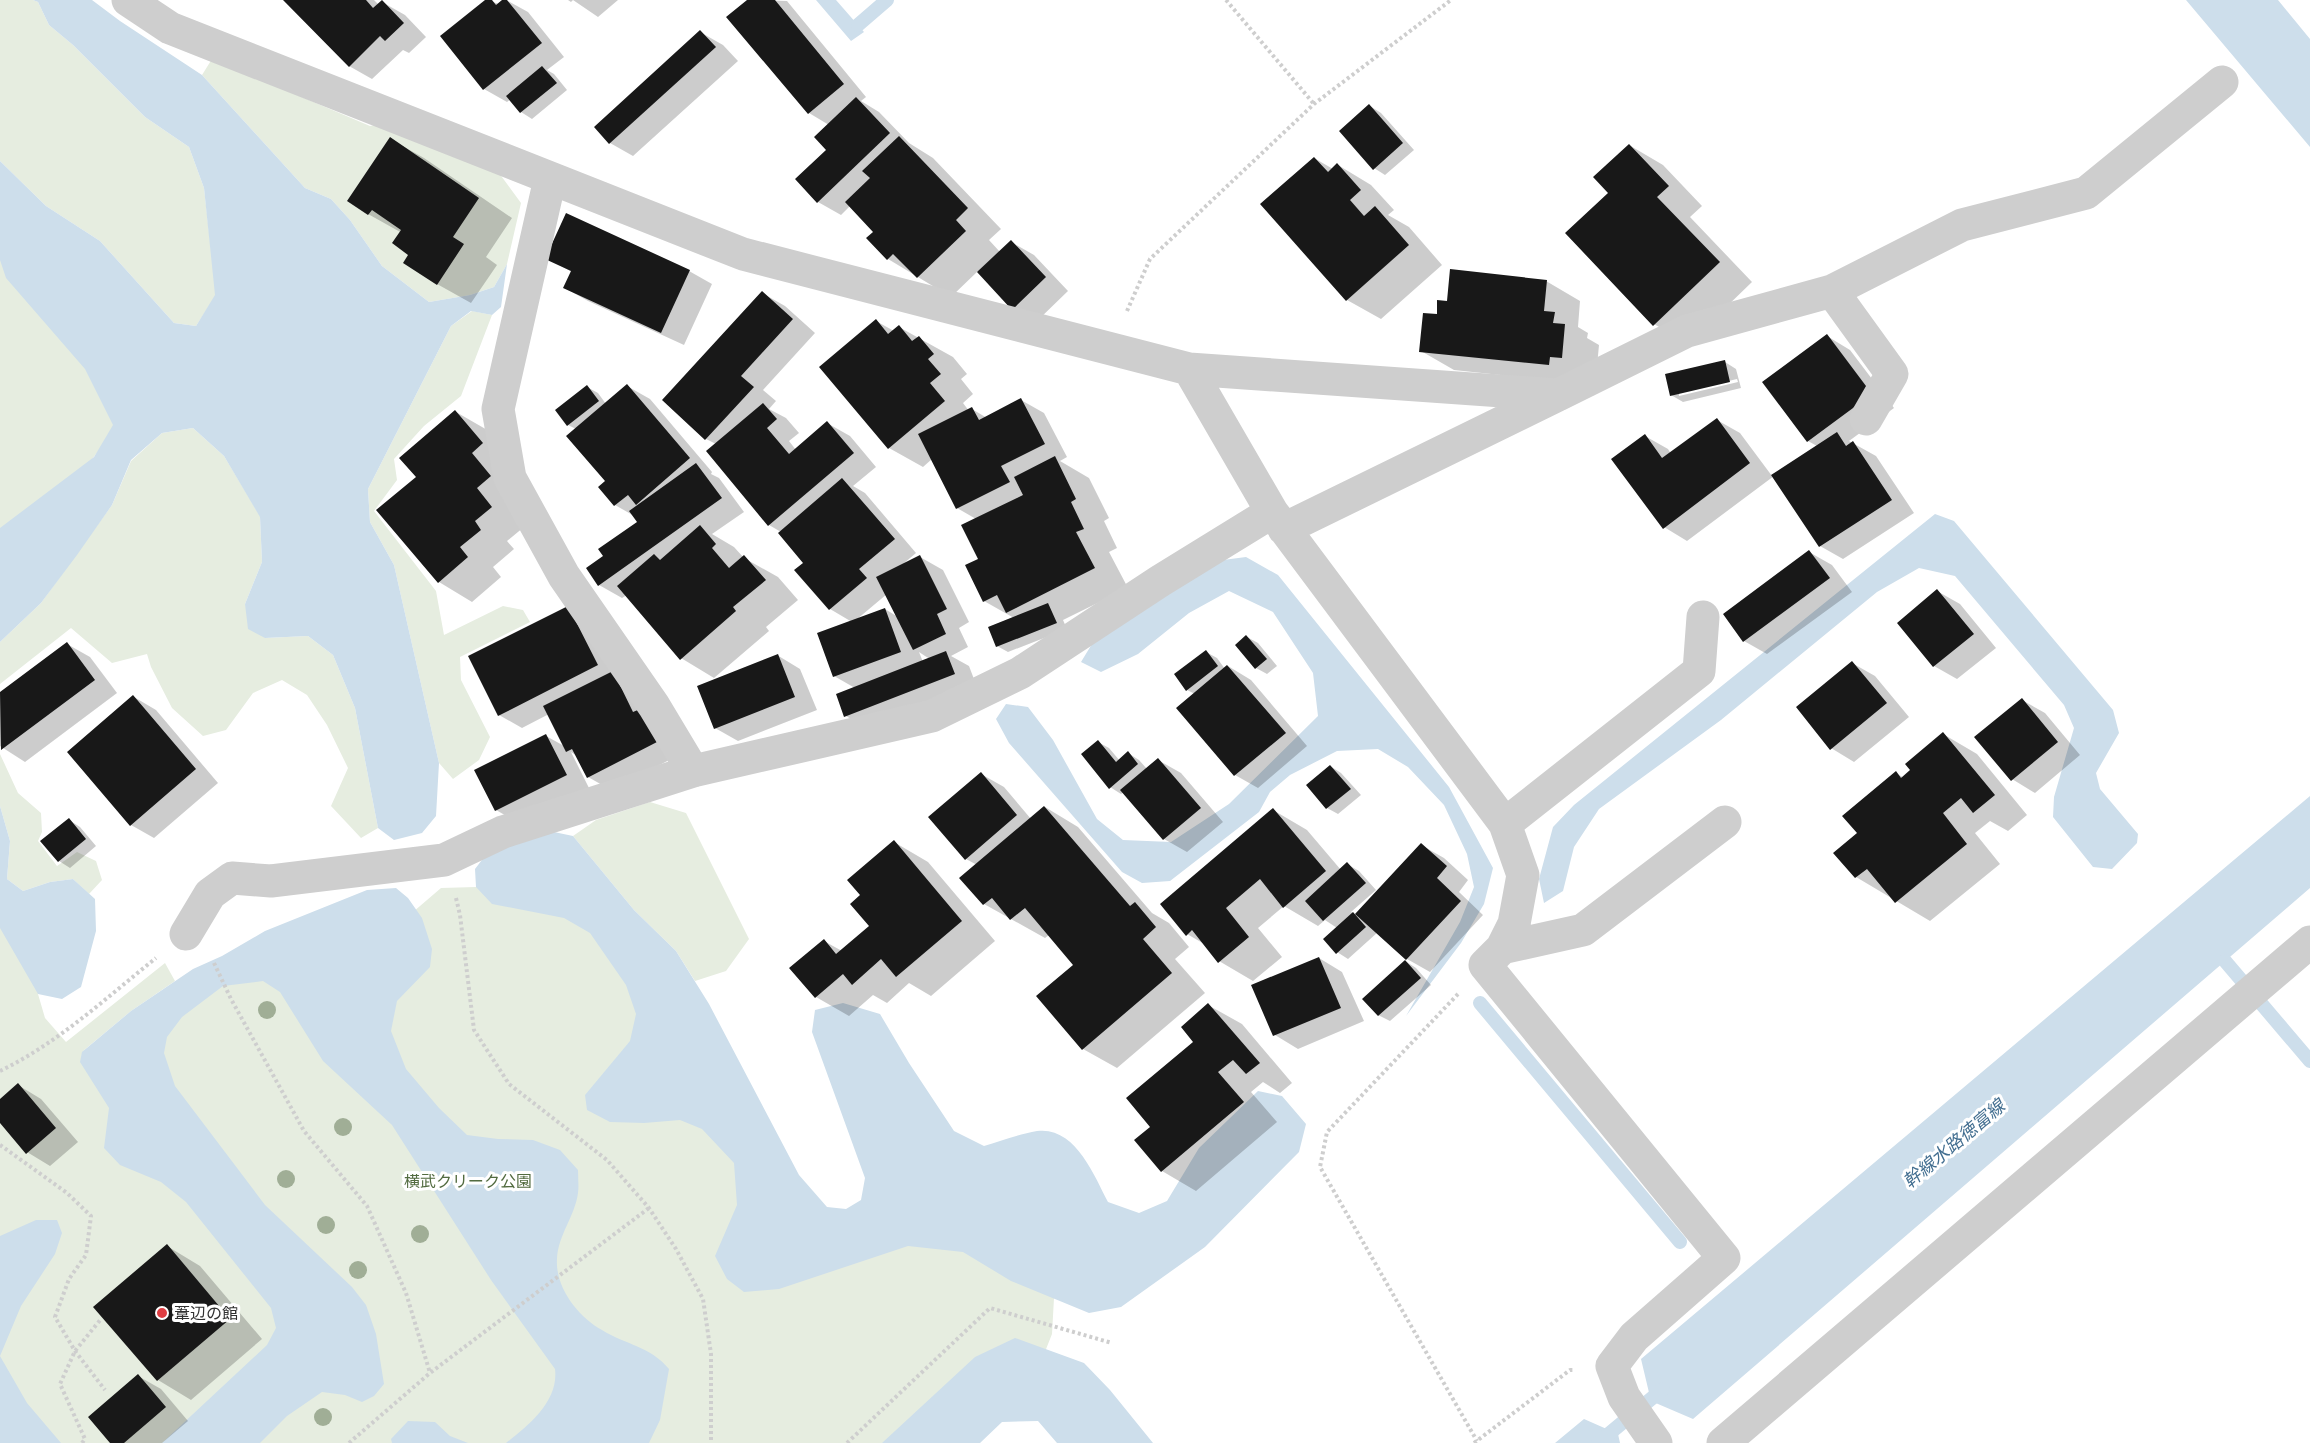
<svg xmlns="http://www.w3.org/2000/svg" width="2310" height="1443" font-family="'Fira Sans','Noto Sans JP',sans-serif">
<rect width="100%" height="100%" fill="#fff"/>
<path fill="#e6ede0" d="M 0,0 L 33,0 L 38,2 L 49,25 L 73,45 L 145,117 L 189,147 L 204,188 L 216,295 L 196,326 L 174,323 L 100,241 L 46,206 L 0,161 Z
M 212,59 L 370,126 L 390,122 L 499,173 L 521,203 L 507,264 L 494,287 L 470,295 L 429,302 L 382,266 L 350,220 L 331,199 L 305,188 L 202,75 Z
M 0,200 L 144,390 L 0,582 Z
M 472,311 L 492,315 L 461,396 L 424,426 L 394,459 L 397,480 L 374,511 L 436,591 L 444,635 L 503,606 L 523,610 L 530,622 L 460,657 L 461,680 L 490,737 L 479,760 L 453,779 L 439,763 L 394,565 L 370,522 L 368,489 L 451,326 Z
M 193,428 L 224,456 L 260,516 L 262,562 L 245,604 L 265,638 L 308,636 L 333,655 L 355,708 L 378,828 L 361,838 L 331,806 L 348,768 L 327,725 L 307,695 L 282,680 L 253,693 L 226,730 L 203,736 L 172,708 L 151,667 L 147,654 L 112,663 L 71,628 L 0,684 L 0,642 L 41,603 L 112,505 L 131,461 L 162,433 Z
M 0,754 L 18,793 L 41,813 L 42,832 L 38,841 L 57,866 L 77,852 L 96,861 L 102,880 L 89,894 L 73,879 L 50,882 L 23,891 L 7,879 L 10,841 L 0,806 Z
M 650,802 L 686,813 L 749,939 L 726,971 L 695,981 L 676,951 L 634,910 L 573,836 L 596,820 Z
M 476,887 L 561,889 L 830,1245 L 1001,1216 L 1054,1298 L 1052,1334 L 1035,1377 L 933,1443 L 0,1443 L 0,894 L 55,976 L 38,994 L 45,1018 L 66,1042 L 165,963 L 175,981 L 131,1011 L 83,1051 L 190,987 L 392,930 L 441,888 Z"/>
<path fill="#cddeeb" d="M 33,0 L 92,0 L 120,21 L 202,75 L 305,188 L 331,199 L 350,220 L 382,266 L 429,302 L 470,295 L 494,287 L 507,264 L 501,307 L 492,315 L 471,311 L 451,326 L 368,489 L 370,522 L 394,565 L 439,763 L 436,816 L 422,833 L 394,840 L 378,828 L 355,708 L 333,655 L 308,636 L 265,638 L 248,629 L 245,604 L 262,562 L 260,517 L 224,456 L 193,428 L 162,433 L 131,460 L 112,505 L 77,555 L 41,603 L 0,642 L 0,528 L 94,457 L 113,425 L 85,369 L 6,278 L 0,260 L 0,161 L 46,206 L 100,241 L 174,323 L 196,326 L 215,295 L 204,188 L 189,147 L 145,117 L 73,45 L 49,25 L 38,2 Z
M 816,0 L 836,0 L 864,32 L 851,41 Z
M 2186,0 L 2278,0 L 2310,39 L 2310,147 Z
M 1935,514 L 1954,521 L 2113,710 L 2119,733 L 2096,773 L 2100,789 L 2138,834 L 2137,843 L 2112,869 L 2093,867 L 2053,817 L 2054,797 L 2074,728 L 2064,705 L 1955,576 L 1919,568 L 1877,592 L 1721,720 L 1599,809 L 1574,847 L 1563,891 L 1544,903 L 1539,879 L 1553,827 L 1574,805 Z
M 1246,557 L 1278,575 L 1449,787 L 1493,868 L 1484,904 L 1461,943 L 1406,1016 L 1460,922 L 1474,887 L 1467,854 L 1444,805 L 1408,767 L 1378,749 L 1337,751 L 1290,775 L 1270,792 L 1259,812 L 1170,881 L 1142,883 L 1122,872 L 1009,743 L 996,719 L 1006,704 L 1028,707 L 1053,740 L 1097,819 L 1123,840 L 1171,842 L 1229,804 L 1318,716 L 1313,673 L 1273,612 L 1229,591 L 1189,613 L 1138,654 L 1101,672 L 1081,662 L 1095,639 L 1223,560 Z
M 2310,796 L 2310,888 L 1693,1419 L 1651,1401 L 1641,1359 Z
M 0,806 L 10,841 L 7,879 L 23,891 L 50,882 L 73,879 L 95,899 L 96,931 L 81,987 L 62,999 L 38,994 L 0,928 Z
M 554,832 L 573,836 L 634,910 L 676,951 L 709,1004 L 799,1175 L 827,1207 L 846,1209 L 861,1200 L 865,1178 L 812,1032 L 815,1010 L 843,1003 L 880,1014 L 909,1063 L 954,1131 L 984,1146 C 1001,1141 1020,1134 1037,1131 C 1075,1126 1094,1175 1108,1202 L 1139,1213 L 1167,1201 L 1199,1148 L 1258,1091 L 1282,1096 L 1306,1124 L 1299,1152 L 1205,1247 L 1121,1307 L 1089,1313 L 1011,1281 L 963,1252 L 908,1246 L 779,1289 L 744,1292 L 727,1279 L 715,1256 L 737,1205 L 734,1163 L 702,1129 L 680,1120 L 644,1123 L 610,1122 L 587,1110 L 585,1095 L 630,1041 L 636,1014 L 626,985 L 590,933 L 564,918 L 492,904 L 476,887 L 475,869 L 488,852 Z
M 396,888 L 408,898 L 422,918 L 432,949 L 430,967 L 397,1001 L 391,1031 L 406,1069 L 439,1108 L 467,1135 L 498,1139 L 533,1140 L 560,1150 L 578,1170 C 578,1178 579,1186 578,1193 C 575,1216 558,1235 557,1259 C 555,1287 578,1317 602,1330 C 626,1345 650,1346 669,1369 L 660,1420 L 649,1443 L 506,1443 C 529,1425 559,1401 555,1369 L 491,1280 L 392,1125 L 323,1061 L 280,992 L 263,981 L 223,986 L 182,1017 L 167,1037 L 164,1053 L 175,1086 L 265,1205 L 352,1287 L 366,1305 L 376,1334 L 384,1384 L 374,1396 L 362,1402 L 345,1395 L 322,1392 L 287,1416 L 260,1443 L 162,1443 L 267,1345 L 276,1328 L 271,1308 L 186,1202 L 161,1182 L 120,1165 L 104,1148 L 109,1108 L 80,1062 L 82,1052 L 131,1011 L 193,969 L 222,956 L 265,931 L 367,890 Z
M 36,1220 L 57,1220 L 62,1233 L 55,1254 L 21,1306 L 0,1356 L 0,1236 Z
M 1015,1338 L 1084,1363 L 1110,1390 L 1153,1443 L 1057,1443 L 1038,1421 L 1002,1422 L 980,1443 L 882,1443 L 975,1357 Z
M 0,1356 L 27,1403 L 61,1443 L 0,1443 Z
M 1584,1419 L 1618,1434 L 1620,1443 L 1555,1443 Z
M 408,1421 L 435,1422 L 450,1436 L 468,1443 L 392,1443 L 391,1439 Z"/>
<path fill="#0003" fill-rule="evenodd" d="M 286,0 L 374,0 L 379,5 L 382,2 L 405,15 L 426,37 L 409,53 L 403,50 L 372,79 L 349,66 Z
M 487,0 L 499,4 L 506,0 L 528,12 L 564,57 L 547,70 L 554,74 L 567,90 L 532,119 L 521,112 L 511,99 L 507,102 L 484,89 Z
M 568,0 L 618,0 L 598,17 L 573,0 L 571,2 Z
M 749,0 L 787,1 L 866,97 L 861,101 L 879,112 L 909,143 L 933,158 L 1001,229 L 989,240 L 1000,252 L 1011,242 L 1034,255 L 1068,291 L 1036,322 L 1013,309 L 978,271 L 951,297 L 888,259 L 875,232 L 850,206 L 841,215 L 818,202 L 828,150 L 829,125 L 809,113 Z
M 700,32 L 723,45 L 738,61 L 633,156 L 610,143 L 596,127 Z
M 1370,106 L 1381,113 L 1414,150 L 1385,175 L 1374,168 Z
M 390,139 L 424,158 L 512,218 L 486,257 L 497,265 L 471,303 L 437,284 L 402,233 L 368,214 Z
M 1629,145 L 1663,165 L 1702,206 L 1690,217 L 1752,282 L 1688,344 L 1654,324 L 1610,193 Z
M 1314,158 L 1333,169 L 1338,165 L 1371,185 L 1394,210 L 1388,215 L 1409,227 L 1442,265 L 1381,319 L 1347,300 Z
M 547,258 L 689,271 L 712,284 L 684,345 L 588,301 L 565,288 L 572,272 Z
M 1546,281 L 1580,301 L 1578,327 L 1588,333 L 1587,338 L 1599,345 L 1596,377 L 1583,384 L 1454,370 L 1421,351 L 1438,316 L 1448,303 Z
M 762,293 L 785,306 L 815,333 L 763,390 L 776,401 L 769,409 L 786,418 L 799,433 L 789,441 L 796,450 L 827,423 L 850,436 L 876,467 L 853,486 L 865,493 L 916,553 L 903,564 L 920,557 L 943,570 L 969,622 L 959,628 L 968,647 L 951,656 L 969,666 L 977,687 L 868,729 L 846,716 L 855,688 L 834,676 L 852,622 L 830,609 L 796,570 L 805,563 L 781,532 L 769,525 L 716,444 L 706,439 L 664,400 ZM 887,594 L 898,617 L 885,609 L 856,620 ZM 919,652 L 925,656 L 930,659 L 923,662 Z
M 876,321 L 894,331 L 899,327 L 953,357 L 967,374 L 961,379 L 973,394 L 963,403 L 969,411 L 972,409 L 987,418 L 1021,400 L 1044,413 L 1067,457 L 1060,461 L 1089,478 L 1109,518 L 1104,521 L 1117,548 L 1109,552 L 1128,588 L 1063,620 L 1067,629 L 1008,652 L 997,646 L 1014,618 L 984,601 L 976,519 L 957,508 L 932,459 L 923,467 L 889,448 Z
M 1827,336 L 1850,350 L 1894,408 L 1849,441 L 1876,456 L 1914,513 L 1843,559 L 1820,546 L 1774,476 L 1687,541 L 1664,527 L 1645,436 L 1668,449 L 1671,454 L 1717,420 L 1740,433 L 1772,476 L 1817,446 L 1808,441 Z
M 1725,362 L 1736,369 L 1741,388 L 1683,402 L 1671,395 ZM 1737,379 L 1738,382 L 1679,396 L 1679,393 Z
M 627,386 L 650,399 L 712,472 L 711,474 L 719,478 L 744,512 L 712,534 L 734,547 L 744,558 L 778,577 L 798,600 L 766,627 L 769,631 L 714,678 L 681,658 L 627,595 L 622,598 L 599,585 L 605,557 L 639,522 L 636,517 L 615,505 L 600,487 L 607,481 L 576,429 L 568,425 L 557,410 L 587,387 L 598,393 L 606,404 Z
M 456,412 L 489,431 L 524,527 L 507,541 L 514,549 L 493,567 L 501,577 L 472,602 L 439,582 L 418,477 Z
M 1809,552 L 1832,565 L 1852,592 L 1767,654 L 1744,641 L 1725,615 Z
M 1937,591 L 1960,604 L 1996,648 L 1957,679 L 1934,666 Z
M 568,608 L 679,755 L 611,790 L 588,777 L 577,756 L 571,752 L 589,788 L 519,823 L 496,810 L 546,736 L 566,747 L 549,714 L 522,728 L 499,715 Z
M 1247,637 L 1258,643 L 1277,666 L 1267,674 L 1256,668 Z
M 67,644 L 90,657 L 117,693 L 25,762 L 0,746 L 0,694 Z
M 1206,652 L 1217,658 L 1225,669 L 1228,666 L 1251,680 L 1307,746 L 1258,788 L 1235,775 L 1195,694 L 1187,690 Z
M 777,655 L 800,669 L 817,710 L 738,741 L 715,728 Z
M 1852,663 L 1875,676 L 1909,717 L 1854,762 L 1831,748 Z
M 134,697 L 156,710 L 218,783 L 154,838 L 131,825 Z
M 2022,700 L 2045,713 L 2080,755 L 2035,793 L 2012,779 Z
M 1943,734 L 1977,754 L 2027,815 L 2008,831 L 1990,821 L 1975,833 L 2000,864 L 1930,921 L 1856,877 L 1836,853 L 1859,834 L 1896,773 L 1904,778 Z
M 1098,742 L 1109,748 L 1120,761 L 1128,753 L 1139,760 L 1147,769 L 1158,760 L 1181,773 L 1223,822 L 1187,852 L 1164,839 L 1124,792 L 1121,794 L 1110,787 Z
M 1330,766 L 1341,773 L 1361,795 L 1338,814 L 1327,808 L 1308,785 Z
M 981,774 L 1004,787 L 1031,819 L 1045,807 L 1078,827 L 1152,913 L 1169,923 L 1189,947 L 1175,959 L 1205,993 L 1117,1068 L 1083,1049 L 1075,965 L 1049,935 L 1045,938 L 984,904 L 977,865 L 966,859 Z
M 1273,810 L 1307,830 L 1341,870 L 1347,864 L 1359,871 L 1376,890 L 1351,912 L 1356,915 L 1421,845 L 1444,858 L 1468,880 L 1459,892 L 1483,915 L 1430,972 L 1407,959 L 1378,932 L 1348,959 L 1337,952 L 1337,928 L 1325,920 L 1318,926 L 1284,906 L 1258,928 L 1282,957 L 1253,981 L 1219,961 L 1206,945 L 1187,934 Z
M 69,820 L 80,827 L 96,846 L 70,868 L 59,861 Z
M 894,842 L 928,862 L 995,941 L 931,996 L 909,983 L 887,1003 L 873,995 L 849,1016 L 816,997 L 824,941 L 842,951 L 871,926 Z
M 1319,958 L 1342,972 L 1364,1021 L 1298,1049 L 1275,1035 Z
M 1405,961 L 1416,968 L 1431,985 L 1390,1021 L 1378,1015 Z
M 1208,1005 L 1242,1024 L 1292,1083 L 1280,1093 L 1263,1082 L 1251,1092 L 1277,1122 L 1196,1191 L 1162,1171 L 1136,1140 L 1152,1127 L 1195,1042 Z
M 18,1085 L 41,1099 L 78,1142 L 50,1166 L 27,1152 L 0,1121 L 0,1101 Z
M 167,1246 L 200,1266 L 262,1339 L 191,1400 L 158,1380 Z
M 138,1376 L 161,1389 L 188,1421 L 162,1443 L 111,1443 Z"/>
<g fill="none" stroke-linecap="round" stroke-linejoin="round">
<path stroke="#cddeeb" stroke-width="14" d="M 858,25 L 887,0
M 2225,961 L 2310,1061
M 1480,1003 L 1680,1242
M 1598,1443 L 1663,1389"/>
</g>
<path fill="#181818" d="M 283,0 L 366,0 L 373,8 L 382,0 L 404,23 L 385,41 L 380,36 L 349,67 Z
M 485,0 L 492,0 L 496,5 L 502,0 L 507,0 L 542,43 L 483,90 L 440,36 Z
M 747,0 L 775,0 L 844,84 L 808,114 L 726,17 Z
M 700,30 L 716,47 L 609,144 L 594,127 Z
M 542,66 L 557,83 L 520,113 L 506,96 Z
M 856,97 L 890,133 L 817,203 L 795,179 L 826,150 L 814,137 Z
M 1369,104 L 1403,143 L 1373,170 L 1339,131 Z
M 899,136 L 968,208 L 956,220 L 966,231 L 917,278 L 893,254 L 887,260 L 866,238 L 873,232 L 845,202 L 870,178 L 862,171 Z
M 390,137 L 479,198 L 453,237 L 464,244 L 437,285 L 403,263 L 408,255 L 392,243 L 401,230 L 372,210 L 368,215 L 347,201 Z
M 1629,144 L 1669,186 L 1657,197 L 1720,262 L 1653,326 L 1565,233 L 1608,193 L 1593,177 Z
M 1314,157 L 1328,172 L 1337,163 L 1361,190 L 1350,200 L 1364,216 L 1375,206 L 1409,245 L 1346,301 L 1260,204 Z
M 566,213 L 690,270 L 661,333 L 563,288 L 571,271 L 545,259 Z
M 1011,240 L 1046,277 L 1012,310 L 977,272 Z
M 1450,269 L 1547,280 L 1544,311 L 1555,312 L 1553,323 L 1565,324 L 1562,358 L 1550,357 L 1549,365 L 1419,352 L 1423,313 L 1437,314 L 1437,300 L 1447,301 Z
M 762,291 L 793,319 L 741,376 L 754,387 L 705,440 L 662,400 Z
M 876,319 L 888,334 L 899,325 L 912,341 L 919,336 L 934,354 L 928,359 L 941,374 L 930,383 L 945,401 L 888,449 L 819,367 Z
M 1827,334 L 1872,394 L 1807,442 L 1762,382 Z
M 1725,360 L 1730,382 L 1670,396 L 1665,374 Z
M 627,384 L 690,458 L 636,505 L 628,495 L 614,506 L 598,487 L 605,481 L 566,436 Z
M 587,385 L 599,401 L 567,426 L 555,410 Z
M 1021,398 L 1045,444 L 1001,466 L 1010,482 L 956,509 L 918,434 L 972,407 L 979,420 Z
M 763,403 L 777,419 L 767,428 L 789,454 L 827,421 L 854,453 L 768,526 L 706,451 Z
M 455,410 L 483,443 L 472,453 L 491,476 L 477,488 L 492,507 L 475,521 L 481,530 L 460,547 L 468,557 L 438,583 L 376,510 L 416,477 L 399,458 Z
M 1717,418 L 1750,463 L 1663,529 L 1611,459 L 1645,434 L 1662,458 Z
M 1837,432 L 1846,446 L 1853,441 L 1892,500 L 1819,547 L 1771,475 Z
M 1055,456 L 1076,499 L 1071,502 L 1084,529 L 1076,532 L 1095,568 L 1006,613 L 997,595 L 983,602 L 965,565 L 978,559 L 961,525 L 1023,495 L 1014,477 Z
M 696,463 L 722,498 L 598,586 L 586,568 L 603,556 L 598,549 L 637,522 L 629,511 Z
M 842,478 L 895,539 L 859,569 L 867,578 L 829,610 L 794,570 L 803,563 L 778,533 Z
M 700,525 L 716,544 L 712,548 L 729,568 L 744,555 L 766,580 L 733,607 L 736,611 L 680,660 L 617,586 L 654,554 L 660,560 Z
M 1809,550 L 1830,578 L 1743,642 L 1723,614 Z
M 920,555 L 947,609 L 937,614 L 946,634 L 913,650 L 876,577 Z
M 1937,589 L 1974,634 L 1933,667 L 1897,623 Z
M 1048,603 L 1057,623 L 996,647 L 988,627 Z
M 568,606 L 598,665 L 498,716 L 468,656 Z
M 885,608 L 901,652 L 833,677 L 817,633 Z
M 1246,635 L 1267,659 L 1255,669 L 1235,645 Z
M 67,642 L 95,680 L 1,750 L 0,692 Z
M 1206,650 L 1218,666 L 1186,691 L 1174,674 Z
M 946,651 L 955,674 L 844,717 L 836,694 Z
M 778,654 L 795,697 L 714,729 L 697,686 Z
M 1852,661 L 1887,703 L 1830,750 L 1796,707 Z
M 1227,665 L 1286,733 L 1234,776 L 1176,708 Z
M 613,671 L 633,712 L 640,709 L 657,742 L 587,778 L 572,749 L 566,752 L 543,706 Z
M 133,695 L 196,769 L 130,826 L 67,752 Z
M 2022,698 L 2058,742 L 2011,781 L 1974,737 Z
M 1943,732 L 1995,795 L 1973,813 L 1961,798 L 1943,813 L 1967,844 L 1895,903 L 1867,869 L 1855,878 L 1833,853 L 1857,833 L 1842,816 L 1896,771 L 1901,778 L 1910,770 L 1905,764 Z
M 546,734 L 567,775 L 495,811 L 474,770 Z
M 1098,740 L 1116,762 L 1128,751 L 1138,764 L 1109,789 L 1081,754 Z
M 1158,758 L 1201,808 L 1163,840 L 1120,790 Z
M 1330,765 L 1351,789 L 1326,809 L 1306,785 Z
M 981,772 L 1017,815 L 965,860 L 928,817 Z
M 1044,806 L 1130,906 L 1135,902 L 1156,927 L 1143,939 L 1172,973 L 1082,1050 L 1036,996 L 1073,965 L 1025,908 L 1010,920 L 992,898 L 983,905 L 959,878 Z
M 1273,808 L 1326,871 L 1283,908 L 1260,879 L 1226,908 L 1249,937 L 1218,963 L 1192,930 L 1186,936 L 1160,904 Z
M 69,818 L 86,839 L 58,862 L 40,841 Z
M 894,840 L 962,921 L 896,977 L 881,959 L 852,985 L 843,974 L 815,998 L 789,968 L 824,939 L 836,954 L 869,926 L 850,904 L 860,895 L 847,880 Z
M 1421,843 L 1447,866 L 1437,878 L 1461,901 L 1406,960 L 1355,914 Z
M 1347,862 L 1366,883 L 1323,921 L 1305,901 Z
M 1353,912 L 1366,927 L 1336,954 L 1323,939 Z
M 1319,957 L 1341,1008 L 1273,1036 L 1251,985 Z
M 1405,960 L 1421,978 L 1378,1016 L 1362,999 Z
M 1208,1003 L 1260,1063 L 1246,1074 L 1233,1060 L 1218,1072 L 1244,1102 L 1161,1172 L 1134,1140 L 1150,1127 L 1126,1098 L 1193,1042 L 1181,1027 Z
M 18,1083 L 56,1128 L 26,1154 L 0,1123 L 0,1099 Z
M 167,1244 L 230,1319 L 157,1381 L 93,1307 Z
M 138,1374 L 166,1407 L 124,1443 L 110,1443 L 88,1417 Z"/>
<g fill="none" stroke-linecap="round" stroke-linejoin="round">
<path stroke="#cecece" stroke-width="4" stroke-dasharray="3 3" stroke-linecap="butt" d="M 1226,0 L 1314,104
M 1127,311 L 1150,259 L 1314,104 L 1451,0
M 456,898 L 460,915 L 474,1030 L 509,1084 L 607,1160 L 649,1208 L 676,1249 L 703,1299 L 711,1354 L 711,1443
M 214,963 L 231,999 L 304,1131 L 367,1206 L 406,1293 L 430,1373
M 1458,994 L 1327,1132 L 1320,1167 L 1477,1441
M 0,1071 C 58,1043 106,998 156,958
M 0,1145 L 67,1193 L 91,1216 L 86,1255 L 69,1279 L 55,1317 L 75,1351 L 105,1390
M 82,1443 L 85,1439 L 60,1384 L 75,1351 L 101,1319
M 349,1443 L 430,1373 L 649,1208
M 847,1443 L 990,1308 L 1112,1343
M 1474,1443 L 1570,1370 L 1573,1370"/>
<path stroke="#cecece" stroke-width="33" d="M 128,0 L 170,28 L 743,254 L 1189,369 L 1272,512 L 1505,824 L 1523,875 L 1514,924 L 1502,948 L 1485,965 L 1724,1258 L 1634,1337 L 1612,1366 L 1624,1397 L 1656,1443
M 550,179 L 498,409 L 510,478 L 564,576 L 654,706 L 693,771
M 1832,291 L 1892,374 L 1866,419
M 1189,369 L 1558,395 L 1687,331 L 1832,291 L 1962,225 L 2086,193 L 2222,82
M 1284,529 L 1556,396
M 1505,824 L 1699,671 L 1703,617
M 186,934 L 210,894 L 232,878 L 271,881 L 444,860 L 503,832 L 693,771 L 932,716 L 1020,673 L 1160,581 L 1272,512
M 1502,948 L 1583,930 L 1725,822
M 1723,1443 L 2310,942"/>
</g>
<g fill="#a0ae96">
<circle cx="267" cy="1010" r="9"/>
<circle cx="343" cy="1127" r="9"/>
<circle cx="286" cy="1179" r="9"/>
<circle cx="326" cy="1225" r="9"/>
<circle cx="420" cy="1234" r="9"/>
<circle cx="358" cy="1270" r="9"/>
<circle cx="323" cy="1417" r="9"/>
</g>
<circle fill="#de3d42" stroke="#fff" stroke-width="2" cx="162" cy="1313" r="6"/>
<g text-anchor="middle" stroke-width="6" stroke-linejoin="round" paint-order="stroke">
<g font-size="16" fill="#526b40" stroke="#fff">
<text x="468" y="1187">横武クリーク公園</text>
</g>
<g font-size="16" fill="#313131" stroke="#fff" text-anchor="start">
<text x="174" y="1319">葦辺の館</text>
</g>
<g font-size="18" font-style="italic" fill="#426e90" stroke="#fff">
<text transform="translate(1954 1144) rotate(-40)" y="6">幹線水路徳富線</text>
</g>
</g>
</svg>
